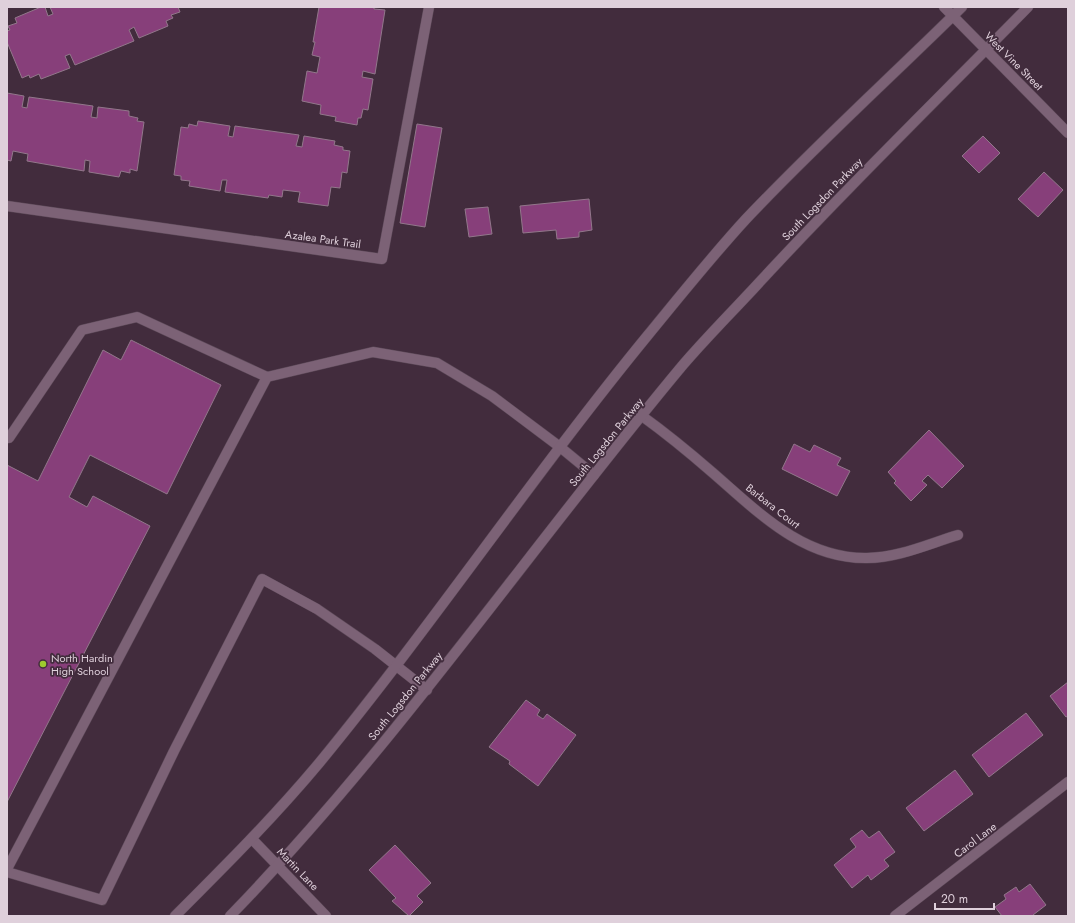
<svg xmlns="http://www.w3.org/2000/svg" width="1075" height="923" font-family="Jost,sans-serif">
<rect width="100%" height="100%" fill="#422c3d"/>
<path fill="#873f7a" stroke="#92778b" d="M 41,7 L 45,7 L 48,16 L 53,14 L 50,7 L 178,7 L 180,12 L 171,15 L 173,18 L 166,21 L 168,26 L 139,38 L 134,27 L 129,30 L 134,41 L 75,65 L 70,54 L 65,56 L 70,68 L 41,79 L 39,74 L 30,78 L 29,75 L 22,78 L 7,42 L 7,31 L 10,30 L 8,26 L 17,23 L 15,18 Z
M 319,7 L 374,7 L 374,9 L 385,10 L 375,74 L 363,71 L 362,77 L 373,79 L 368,110 L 363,109 L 361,118 L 358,118 L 357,125 L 335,121 L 336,117 L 320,114 L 321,105 L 302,101 L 307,71 L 317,73 L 320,57 L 312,55 L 315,42 L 313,42 Z
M 7,93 L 24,96 L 22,107 L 27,108 L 29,97 L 93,106 L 91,117 L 97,118 L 98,107 L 129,111 L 129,116 L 138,118 L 137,121 L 144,122 L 137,171 L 130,169 L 130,173 L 121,171 L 119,177 L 89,172 L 90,161 L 85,160 L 84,171 L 27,161 L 28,154 L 13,151 L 11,161 L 7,160 Z
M 198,121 L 230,126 L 228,136 L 233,137 L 235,126 L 299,135 L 296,146 L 302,147 L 304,136 L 335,141 L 334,145 L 343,147 L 343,150 L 350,151 L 347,173 L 342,172 L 340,188 L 331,187 L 328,206 L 298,202 L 300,192 L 283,190 L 282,197 L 269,195 L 268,198 L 225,192 L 227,180 L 222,180 L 220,191 L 189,186 L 190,181 L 181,180 L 181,176 L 174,175 L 177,154 L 181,127 L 188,128 L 189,124 L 197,126 Z
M 417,124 L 442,128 L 425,227 L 400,223 Z
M 983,136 L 1000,153 L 979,173 L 962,156 Z
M 1044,172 L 1063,190 L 1038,217 L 1018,199 Z
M 589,199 L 592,230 L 579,232 L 579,237 L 557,239 L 556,230 L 523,233 L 520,206 Z
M 488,207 L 492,234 L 469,237 L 465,209 Z
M 131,340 L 221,385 L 167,494 L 90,455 L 69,497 L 87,507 L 93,496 L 150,526 L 7,802 L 7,465 L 38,481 L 103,350 L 121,360 Z
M 929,430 L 964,466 L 942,488 L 928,475 L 922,481 L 927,485 L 911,501 L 894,483 L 896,481 L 888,472 Z
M 794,444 L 810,452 L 814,445 L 841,458 L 837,465 L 850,471 L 837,496 L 782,469 Z
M 1068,682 L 1068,716 L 1066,717 L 1050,696 Z
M 526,700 L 540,710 L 537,715 L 543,719 L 547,714 L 576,735 L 538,786 L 509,764 L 510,761 L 489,747 Z
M 1026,713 L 1043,735 L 989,777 L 972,755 Z
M 955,770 L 973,794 L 924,831 L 906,808 Z
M 862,830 L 869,838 L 879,831 L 895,852 L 884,860 L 889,866 L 871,880 L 868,875 L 852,888 L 834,865 L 856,847 L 850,839 Z
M 395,845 L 431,883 L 417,896 L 423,902 L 409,916 L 392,901 L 396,898 L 369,870 Z
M 1030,884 L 1046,905 L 1033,915 L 1034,916 L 1002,916 L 995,907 L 1006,899 L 1004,895 L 1016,887 L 1019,892 Z"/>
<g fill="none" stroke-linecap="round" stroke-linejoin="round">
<defs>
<path id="lane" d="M 7,206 L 382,259 L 429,7
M 7,438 L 9,438 L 82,330 L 137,317 L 267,377
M 7,869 L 267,377 L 373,352 L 437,363 L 492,396 L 560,447 L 594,475
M 7,872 L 102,900 L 174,751 L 262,579 L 317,609 L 375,649 L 427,690"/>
<path id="street" d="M 642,416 C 667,434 690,453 713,473 C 758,512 803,559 867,558 C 898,558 928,544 958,535
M 252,839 L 326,916
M 895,916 L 1068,782"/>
<path id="secondary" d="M 944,7 L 1068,133
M 175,916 C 225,866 275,816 320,762 C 434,623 534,474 648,335 C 680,296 712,256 746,219 C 815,146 890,78 962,7
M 230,916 C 396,745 530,548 682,366 C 705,339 731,313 756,286 C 844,190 937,100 1028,7"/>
</defs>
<use href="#lane" stroke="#5b4857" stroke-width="11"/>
<use href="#street" stroke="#5b4857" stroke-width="11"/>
<use href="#secondary" stroke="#5b4857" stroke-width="11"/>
<use href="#lane" stroke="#7c6276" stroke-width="10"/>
<use href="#street" stroke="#7c6276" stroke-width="10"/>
<use href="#secondary" stroke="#7c6276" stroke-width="10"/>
</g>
<circle fill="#9eca2e" stroke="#422c3d" stroke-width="1.5" cx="43" cy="664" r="4"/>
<g text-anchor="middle" stroke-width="3.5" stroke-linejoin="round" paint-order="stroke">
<g font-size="11" fill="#dfd0db" stroke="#422c3d">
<text transform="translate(1014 61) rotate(45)" y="4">West Vine Street</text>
<text transform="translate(822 199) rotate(-46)" y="4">South Logsdon Parkway</text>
<text transform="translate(323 239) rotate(8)" y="4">Azalea Park Trail</text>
<text transform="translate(606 442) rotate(-51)" y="4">South Logsdon Parkway</text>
<text transform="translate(773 506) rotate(38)" y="4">Barbara Court</text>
<text transform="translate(405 696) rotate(-51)" y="4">South Logsdon Parkway</text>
<text transform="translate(975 840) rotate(-37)" y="4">Carol Lane</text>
<text transform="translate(298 869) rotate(46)" y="4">Martin Lane</text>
</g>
<g font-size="11" fill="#dfd0db" stroke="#422c3d" text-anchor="start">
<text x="51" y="662">North Hardin<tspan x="51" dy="13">High School</tspan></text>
</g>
</g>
<rect width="1075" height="923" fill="none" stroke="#dfd0db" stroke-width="16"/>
<path d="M935 903v6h59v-6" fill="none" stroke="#dfd0db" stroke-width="2"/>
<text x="941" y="903" font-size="12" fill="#dfd0db" stroke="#422c3d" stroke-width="3" paint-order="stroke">20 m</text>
</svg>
